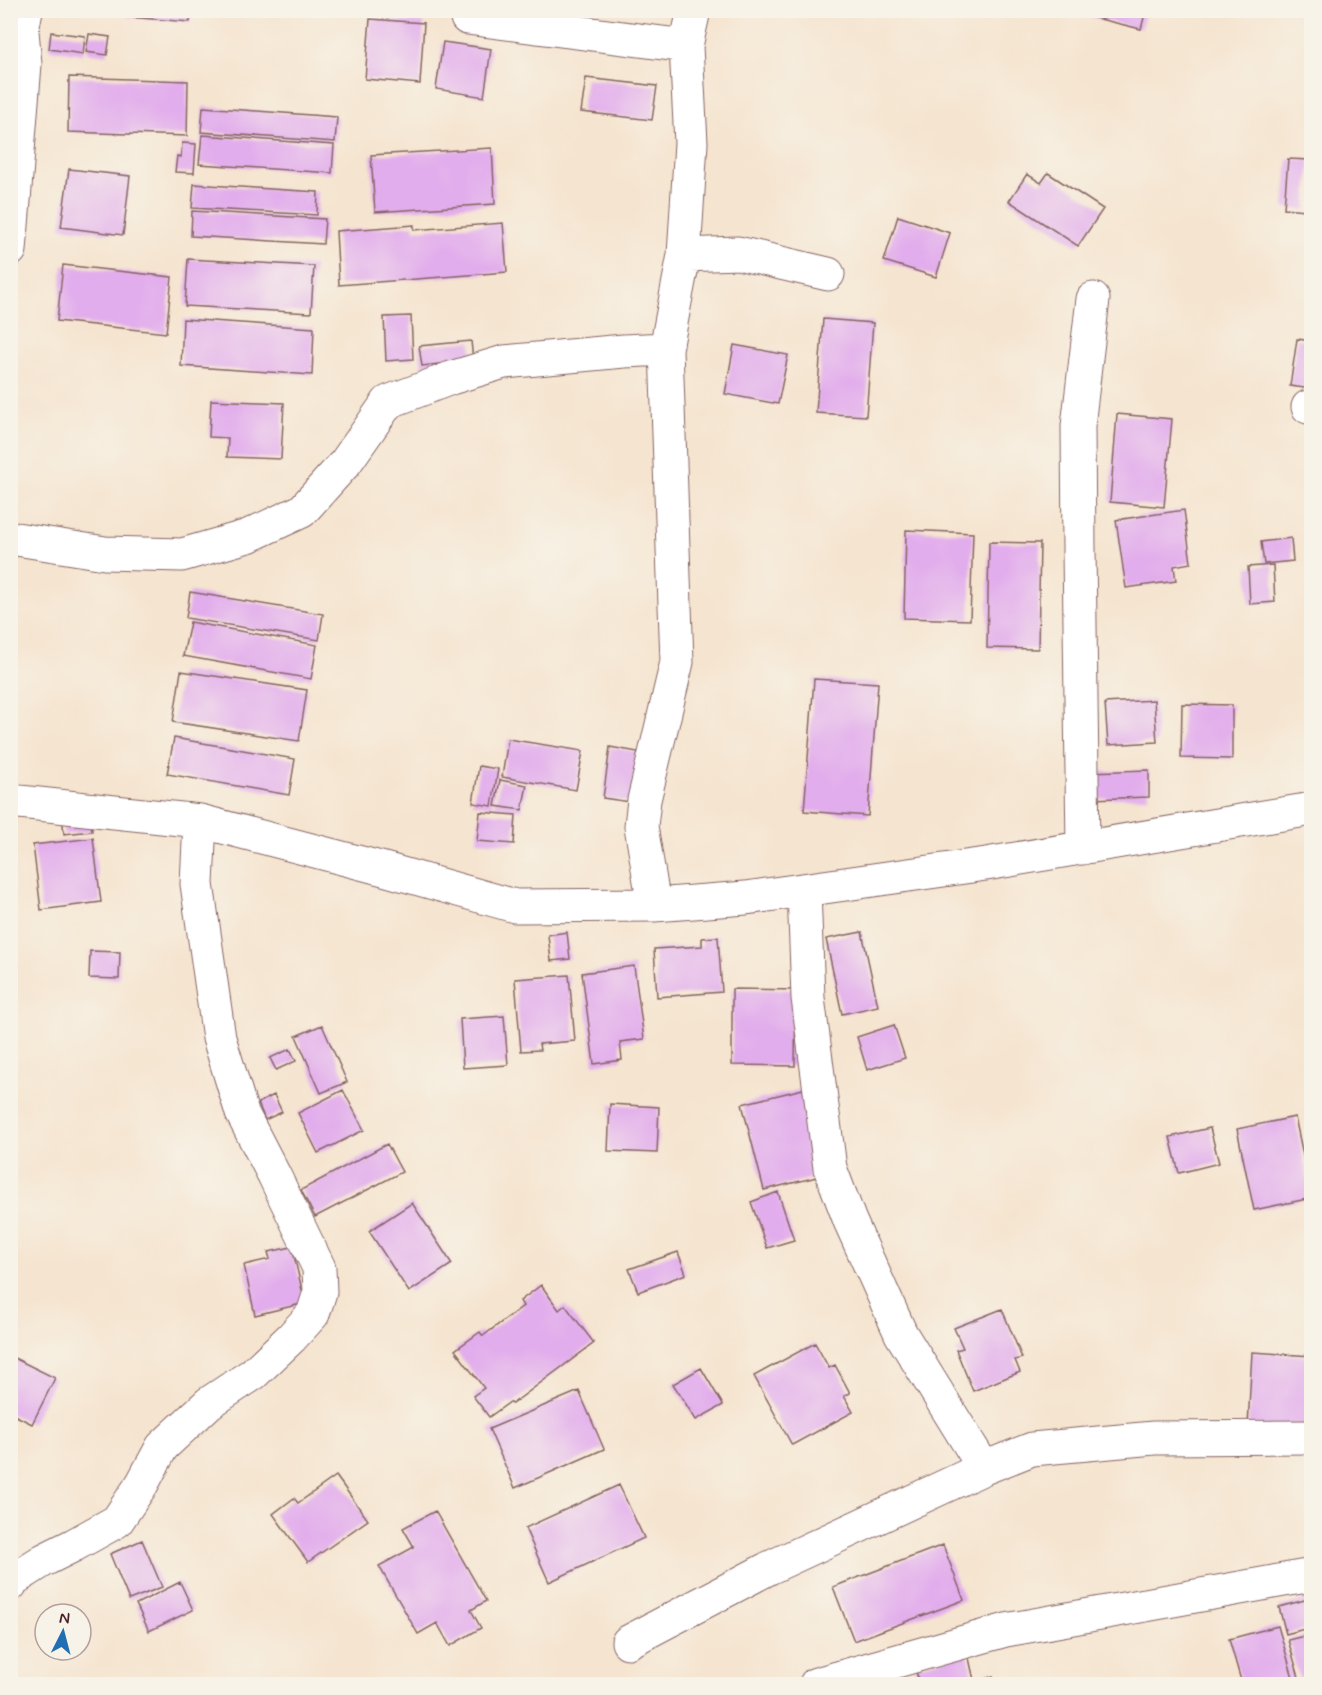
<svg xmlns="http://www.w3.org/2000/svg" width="1322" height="1695" font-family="Mynerve,sans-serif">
<rect width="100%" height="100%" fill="#f7f3e8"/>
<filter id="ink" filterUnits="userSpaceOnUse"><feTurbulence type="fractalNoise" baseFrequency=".0167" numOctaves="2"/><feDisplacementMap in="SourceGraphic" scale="12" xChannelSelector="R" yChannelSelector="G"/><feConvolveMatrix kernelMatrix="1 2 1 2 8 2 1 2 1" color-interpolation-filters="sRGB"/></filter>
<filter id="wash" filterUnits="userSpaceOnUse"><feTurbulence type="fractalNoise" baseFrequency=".008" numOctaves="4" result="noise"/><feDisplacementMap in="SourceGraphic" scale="24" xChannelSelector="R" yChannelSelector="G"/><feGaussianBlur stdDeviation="1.35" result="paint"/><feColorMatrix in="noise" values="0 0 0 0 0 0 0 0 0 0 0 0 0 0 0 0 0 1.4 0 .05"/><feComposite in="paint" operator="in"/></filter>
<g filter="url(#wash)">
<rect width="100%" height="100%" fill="#f5e4cf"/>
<g id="blocks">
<path fill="#e2adec" d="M 129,10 L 192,10 L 190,22 L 128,17 Z
M 1088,10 L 1146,10 L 1141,29 L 1087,16 Z
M 370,19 L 424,23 L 420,84 L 365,79 Z
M 51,32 L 85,36 L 83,54 L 49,49 Z
M 89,34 L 110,37 L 107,55 L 86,52 Z
M 443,42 L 491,49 L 484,97 L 436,89 Z
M 69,77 L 188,81 L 187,136 L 68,132 Z
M 586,78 L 657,86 L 652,120 L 581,112 Z
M 203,107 L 337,117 L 335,142 L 201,132 Z
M 202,135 L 334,145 L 332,173 L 199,164 Z
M 182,143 L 196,144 L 194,173 L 175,172 L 177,156 L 181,157 Z
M 492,148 L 495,204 L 375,212 L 371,155 Z
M 1288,159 L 1310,160 L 1306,210 L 1284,208 Z
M 69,169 L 130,176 L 123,235 L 61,227 Z
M 1048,173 L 1103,209 L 1078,246 L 1009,201 L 1027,174 L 1041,183 Z
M 194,184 L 318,192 L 317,215 L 192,208 Z
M 192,211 L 325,219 L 323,244 L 191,236 Z
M 898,216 L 950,233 L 936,277 L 884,261 Z
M 503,223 L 507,272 L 339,285 L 336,231 L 414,225 L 414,230 Z
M 188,259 L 314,266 L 311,313 L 185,306 Z
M 63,265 L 172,277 L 166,333 L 57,321 Z
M 411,316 L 413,359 L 386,361 L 384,317 Z
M 183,319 L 314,328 L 312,375 L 181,366 Z
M 823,319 L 873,323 L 866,416 L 816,413 Z
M 1297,339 L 1312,341 L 1312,389 L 1290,386 Z
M 471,341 L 473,360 L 422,366 L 419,346 Z
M 734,345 L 788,355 L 778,404 L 725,394 Z
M 211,400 L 284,403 L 281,459 L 227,457 L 228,438 L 209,437 Z
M 1117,414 L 1172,419 L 1164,507 L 1110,502 Z
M 1184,510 L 1191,563 L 1174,566 L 1176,581 L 1126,588 L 1116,520 Z
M 906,530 L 973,533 L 970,620 L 904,618 Z
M 1291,538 L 1293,561 L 1264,564 L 1261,542 Z
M 989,542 L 1040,543 L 1038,649 L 987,648 Z
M 1273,565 L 1275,602 L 1250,604 L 1248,567 Z
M 190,592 L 323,614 L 319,640 L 186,618 Z
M 190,622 L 317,645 L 311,679 L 183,656 Z
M 181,671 L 307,690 L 299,741 L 173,722 Z
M 814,679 L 878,683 L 868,816 L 804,811 Z
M 1154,700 L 1157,742 L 1108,745 L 1105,703 Z
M 1182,704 L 1232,705 L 1232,759 L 1181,758 Z
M 174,738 L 295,759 L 289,795 L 167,774 Z
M 508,739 L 583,751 L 576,790 L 502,777 Z
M 610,747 L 638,752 L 630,802 L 603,798 Z
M 479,766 L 498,769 L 492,806 L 473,803 Z
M 1149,770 L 1149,797 L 1090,799 L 1089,772 Z
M 500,780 L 527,785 L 522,810 L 495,806 Z
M 480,812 L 516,815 L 514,844 L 477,841 Z
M 90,813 L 92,831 L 64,834 L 62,816 Z
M 93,838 L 101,902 L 41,910 L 33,845 Z
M 567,932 L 570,959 L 551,961 L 548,935 Z
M 862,932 L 878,1006 L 842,1014 L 826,939 Z
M 718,937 L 722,992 L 657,997 L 654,949 L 702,946 L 702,938 Z
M 90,951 L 120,952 L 119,979 L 89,978 Z
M 634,966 L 644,1039 L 620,1042 L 622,1060 L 594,1064 L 582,973 Z
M 569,975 L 575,1041 L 539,1044 L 540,1050 L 521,1051 L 515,979 Z
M 732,989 L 796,990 L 795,1066 L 732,1065 Z
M 504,1016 L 508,1065 L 463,1068 L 460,1019 Z
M 322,1025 L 347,1082 L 321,1093 L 296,1036 Z
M 894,1025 L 905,1058 L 867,1070 L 857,1037 Z
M 290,1049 L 296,1061 L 276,1070 L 270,1058 Z
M 803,1089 L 825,1175 L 764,1190 L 742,1104 Z
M 343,1090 L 364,1130 L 318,1153 L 298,1113 Z
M 274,1095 L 282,1112 L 265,1120 L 258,1103 Z
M 610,1104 L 659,1107 L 657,1153 L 608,1151 Z
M 1295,1117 L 1312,1198 L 1254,1210 L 1237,1129 Z
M 1210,1128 L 1219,1163 L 1179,1173 L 1170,1137 Z
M 387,1144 L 402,1172 L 315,1217 L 301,1190 Z
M 778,1192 L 794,1240 L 767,1248 L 751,1202 Z
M 412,1203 L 452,1264 L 409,1292 L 369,1231 Z
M 292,1247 L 305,1303 L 255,1315 L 244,1265 L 270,1259 L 268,1252 Z
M 678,1252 L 686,1274 L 638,1292 L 629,1269 Z
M 541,1285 L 559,1310 L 565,1305 L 594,1343 L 512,1404 L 510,1402 L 489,1417 L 473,1396 L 484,1388 L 455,1350 L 480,1332 L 483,1336 L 523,1306 L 520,1301 Z
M 1002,1309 L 1022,1358 L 1015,1360 L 1020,1372 L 973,1391 L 956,1350 L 963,1348 L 954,1328 Z
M 815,1343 L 829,1368 L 835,1365 L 850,1393 L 844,1396 L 853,1412 L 792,1445 L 754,1376 Z
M 1252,1352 L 1312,1356 L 1312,1429 L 1248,1426 Z
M 10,1356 L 55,1378 L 32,1424 L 10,1413 Z
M 701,1368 L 723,1405 L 696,1420 L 673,1384 Z
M 579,1391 L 604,1449 L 515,1488 L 489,1429 Z
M 336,1476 L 368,1520 L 308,1562 L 273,1514 L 294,1498 L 298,1503 Z
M 619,1485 L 644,1538 L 549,1582 L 525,1528 Z
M 435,1511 L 486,1601 L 471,1610 L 481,1628 L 450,1646 L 437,1623 L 418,1634 L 379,1566 L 414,1547 L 403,1528 Z
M 142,1540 L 162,1587 L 129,1600 L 110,1554 Z
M 943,1545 L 964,1600 L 854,1641 L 833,1587 Z
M 180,1582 L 193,1610 L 149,1631 L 136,1604 Z
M 1312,1598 L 1312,1627 L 1286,1634 L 1279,1607 Z
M 1278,1626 L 1294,1681 L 1283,1684 L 1242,1684 L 1229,1639 Z
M 1312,1634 L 1312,1684 L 1301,1684 L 1288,1640 Z
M 968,1654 L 974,1680 L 954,1684 L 919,1684 L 915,1666 Z
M 993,1676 L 996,1684 L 969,1684 Z"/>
</g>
</g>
<g filter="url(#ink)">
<use href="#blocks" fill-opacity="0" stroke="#866464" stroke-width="1.5"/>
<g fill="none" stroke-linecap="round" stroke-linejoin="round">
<defs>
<path id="minor" d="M 467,18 L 686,46
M 10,250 L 25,64 L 22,31 L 26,10
M 684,255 L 738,253 L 828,274
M 1308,407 L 1312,408
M 10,538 L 105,553 L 182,555 L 248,536 L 302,511 L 346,462 L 388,402 L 451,378 L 504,362 L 624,351 L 666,349
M 10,801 L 200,821 L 384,869 L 515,906 L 654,905 L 746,898 L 986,864 L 1312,809
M 1083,848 L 1079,549 L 1078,426 L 1093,299
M 804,890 L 808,998 L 830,1168 L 850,1221 L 901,1334 L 984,1468
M 654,905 L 641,826 L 644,800 L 677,662 L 666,349 L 684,255 L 691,143 L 686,46 L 694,10
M 10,1585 L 14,1579 L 44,1560 L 74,1545 L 117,1521 L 142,1484 L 162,1447 L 209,1403 L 253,1374 L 291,1338 L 313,1314 L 320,1292 L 319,1268 L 274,1175 L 242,1113 L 219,1038 L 197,884 L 200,821
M 628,1642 L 769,1568 L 984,1468 L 1032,1449 L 1154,1438 L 1312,1437
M 816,1684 L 1006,1630 L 1312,1575"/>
</defs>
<use href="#minor" stroke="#866464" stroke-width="35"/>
<use href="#minor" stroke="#fff" stroke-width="33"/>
</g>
</g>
<rect width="1322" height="1695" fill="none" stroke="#f7f3e8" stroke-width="36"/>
<g transform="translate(63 1632) rotate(6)"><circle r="28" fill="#f7f3e8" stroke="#b29e9c" stroke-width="1.5"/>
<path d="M0-4.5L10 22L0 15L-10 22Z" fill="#1f6fb2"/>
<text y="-9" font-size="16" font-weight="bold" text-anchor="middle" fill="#4a1f2b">N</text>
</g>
</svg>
